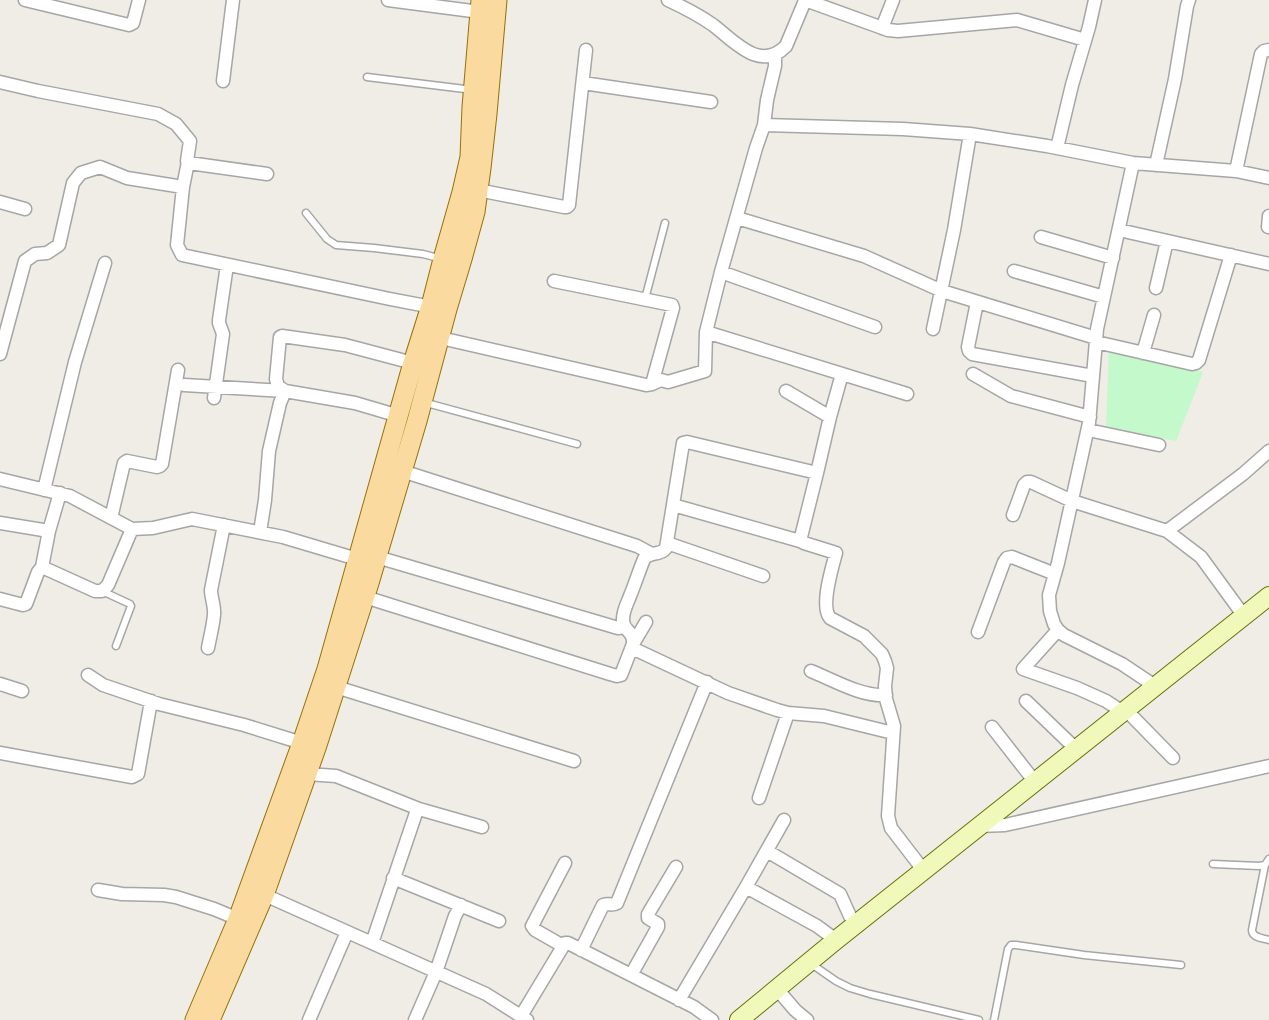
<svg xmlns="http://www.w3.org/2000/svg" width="1269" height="1020" font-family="'Varela Round',sans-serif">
<rect width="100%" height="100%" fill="#efede5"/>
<path fill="#c3f9cb" d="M 1109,348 L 1203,372 L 1176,441 L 1106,427 Z"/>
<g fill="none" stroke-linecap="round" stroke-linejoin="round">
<defs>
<path id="lane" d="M 367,77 L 473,90
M 306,213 L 327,239 L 336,245 L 374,248 L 423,254 L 442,259
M 645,299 L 665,223
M 423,402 L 577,444
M 102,591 L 130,604 L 131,606 L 116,646
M 1213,864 L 1259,866 L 1265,865 L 1269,859
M 1265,865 L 1252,930 C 1252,938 1263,938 1269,940
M 810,963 L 836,981 L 850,988 L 870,994 L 979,1020
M 994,1020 L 1008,949 L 1011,945 L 1016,945 L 1084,955 L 1181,965"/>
<path id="street" d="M 25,0 L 129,25 L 133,23 L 139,0
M 388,0 L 480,12
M 668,0 C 683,7 699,15 713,25 C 733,40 760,73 786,46 L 804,3 L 808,1 L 888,30 L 898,31 L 1017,20 L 1085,40
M 882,28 L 893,0
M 223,81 L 233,0
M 0,82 L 38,91 L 158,114 L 176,124 L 190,141 L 187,161 L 189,163 L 267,174
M 583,83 L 711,102
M 764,125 L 903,129 L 970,134 L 1047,146 L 1133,163 L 1236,171 L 1269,178
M 1057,148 L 1072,85 L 1089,27 L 1095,0
M 188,162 L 183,187 L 177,245 L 182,255 L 390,299 L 437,308
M 1133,163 L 1097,329 L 1089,423 L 1058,563 L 1049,595 L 1050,611 L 1054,624 L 1058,630 L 1064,635 L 1122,664 L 1155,686
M 1156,165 L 1175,79 L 1187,6 L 1189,0
M 1236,171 L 1261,54 L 1264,51 L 1269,50
M 478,190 L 564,207 L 567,207 L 569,205 L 586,50
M 0,202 L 25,209
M 737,218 L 864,256 L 942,291 L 1096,338
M 1268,227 L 1269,216
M 1119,230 L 1269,264
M 1041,237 L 1113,258
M 1014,271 L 1104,297
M 721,272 L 875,327
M 1156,288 L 1167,241
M 977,302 L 968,347 L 969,351 L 972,354 L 1093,376
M 933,329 L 954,230 L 970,134
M 706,332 L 907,394
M 432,336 L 646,385 L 652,384 L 673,308 L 672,305 L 554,281
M 1096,342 L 1192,364 L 1196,363 L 1199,360 L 1231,255
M 1143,353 L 1154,315
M 0,354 L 25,261 L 35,254 L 47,253 L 59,245 L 73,183 L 81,173 L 100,167 L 127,178 L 183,187
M 973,374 L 1011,396 L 1090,417
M 652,384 L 661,380 L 668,382 L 705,371 L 706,332 L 721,272 L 756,148 L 764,125 L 767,100 L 775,66 L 775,54
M 184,385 L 285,391 L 280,403 L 269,451 L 265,500 L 260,532
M 786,391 L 830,417 L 842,374
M 214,398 L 223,334 L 219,323 L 219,320 L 227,265
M 399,416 L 355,403 L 285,391 L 278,386 L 276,379 L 280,337 L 282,336 L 345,345 L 413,363
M 1088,430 L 1159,445
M 402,471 L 637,546 L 650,553
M 0,479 L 70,496 L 132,529 L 153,528 L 192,519 L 283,537 L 357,559
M 44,490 L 75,362 L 105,263
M 60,493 L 49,531 L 42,567 L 95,591 L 102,591 L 108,585 L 132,529
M 673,505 L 800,541 L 804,543 L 836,553 C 832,568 820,606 830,618 L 864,636 L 882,654 L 885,661 L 887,668 L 885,686 L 886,699 L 894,726 L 888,816 L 891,828 L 924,871
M 1013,515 L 1024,485 L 1027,482 L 1031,482 L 1072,501 L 1167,531 L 1243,474 L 1269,451
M 111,518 L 124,463 L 127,461 L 157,467 L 160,466 L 162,464 L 178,370
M 0,523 L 49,531
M 1167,531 L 1201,557 L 1244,616
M 800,541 L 817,473
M 667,543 L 763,576
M 377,557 L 618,628 L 625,627
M 365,597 L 610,674 L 617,676 L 621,675 L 633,644 C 634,630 622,631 623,619 C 623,611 627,604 630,596 C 635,584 639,571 644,559 C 651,550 659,557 666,548 L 683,443 L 687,442 L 817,473 L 830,417
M 0,599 L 23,605 L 26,604 L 38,572 L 42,567
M 1058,630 L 1023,669 L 1077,688 L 1106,701 L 1123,712
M 978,632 L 1004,562 L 1007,558 L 1012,557 L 1055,574
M 633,644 L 646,622
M 208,648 C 210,637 213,626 214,615 C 215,606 211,598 211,590 L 224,525
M 632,648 L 728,693 L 777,710 L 788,713 L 824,716 L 893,733
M 811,671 C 833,680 862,697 886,695
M 88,675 L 103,685 L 159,704 L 244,725 L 302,743
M 0,684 L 22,691
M 336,687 L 574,761
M 1026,701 L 1076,749
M 1126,710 L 1173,758
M 992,727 L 1035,782
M 0,753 L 132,777 L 138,774 L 151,701
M 307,774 L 336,776 L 419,809
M 759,798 L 788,713
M 979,826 L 1005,825 L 1269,766
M 767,851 L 840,894 L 850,916 L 857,923
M 393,878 L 499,921
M 746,887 L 817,926 L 836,940
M 98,890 L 122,894 L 164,895 L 176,897 L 214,909 L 238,919
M 258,892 L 486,994 L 527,1020
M 372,943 L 417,810 L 419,809 L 482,827
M 563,946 L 535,930 L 532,926 L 565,863
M 581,950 L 603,905 C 609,903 612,906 617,903 L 707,682
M 631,975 L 658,927 L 658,924 L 648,918 L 648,914 L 676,867
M 777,989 L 795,1010 L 807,1020
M 679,1000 L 746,887 L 784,820
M 521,1016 L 565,943 L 568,943 L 694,1007 L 712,1020
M 309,1020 L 347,932
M 415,1020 L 436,972 L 455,916 L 461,905"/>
<path id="secondary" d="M 739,1020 L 836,940 L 1269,596"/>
<path id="primary" d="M 195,1020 L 238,919 L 302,743 L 327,669 L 413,363 L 431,306 L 443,259 L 462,192 L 470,157 L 472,107 L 481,0
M 210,1020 L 264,895 L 316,748 L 369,583 L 417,421 L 447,309 L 462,259 L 475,212 L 481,168 L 487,114 L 497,0"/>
</defs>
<use href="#lane" stroke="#a6a6a6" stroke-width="9"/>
<use href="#street" stroke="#a6a6a6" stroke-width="15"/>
<use href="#secondary" stroke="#617506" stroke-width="20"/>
<use href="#primary" stroke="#977102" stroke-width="21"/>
<use href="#lane" stroke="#fff" stroke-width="6"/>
<use href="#street" stroke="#fff" stroke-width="12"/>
<use href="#secondary" stroke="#f1f9ba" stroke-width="18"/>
<use href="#primary" stroke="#fada9f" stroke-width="19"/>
</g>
</svg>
